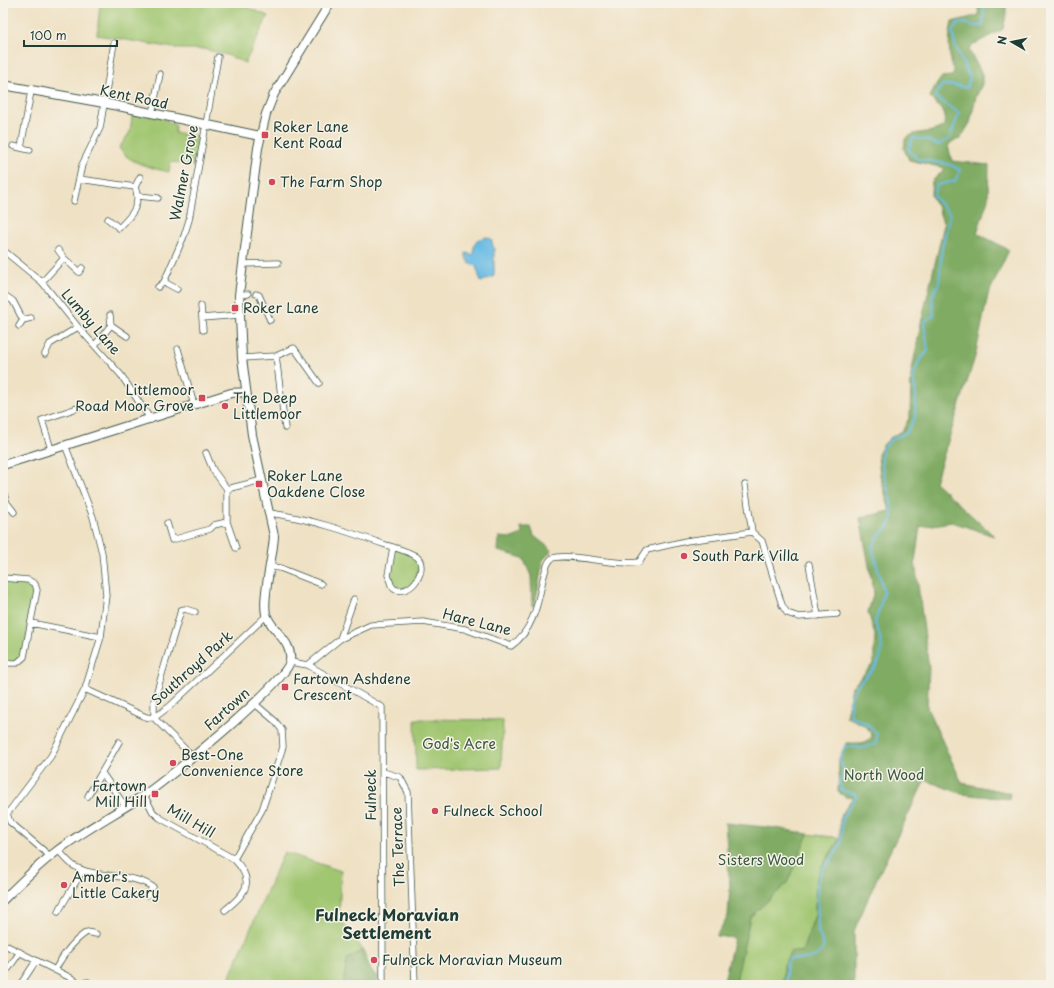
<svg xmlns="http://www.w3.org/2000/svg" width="1054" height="988" font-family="'Playpen Sans',sans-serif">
<rect width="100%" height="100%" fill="#f7f3e8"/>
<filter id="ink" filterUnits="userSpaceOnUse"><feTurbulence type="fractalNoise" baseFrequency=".025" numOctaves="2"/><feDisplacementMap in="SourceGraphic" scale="8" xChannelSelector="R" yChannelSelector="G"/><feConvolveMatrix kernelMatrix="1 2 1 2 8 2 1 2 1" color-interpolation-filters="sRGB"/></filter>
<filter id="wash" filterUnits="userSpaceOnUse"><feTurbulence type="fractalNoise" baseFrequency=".012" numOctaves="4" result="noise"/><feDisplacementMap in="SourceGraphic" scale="16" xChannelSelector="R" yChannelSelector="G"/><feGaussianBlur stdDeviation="0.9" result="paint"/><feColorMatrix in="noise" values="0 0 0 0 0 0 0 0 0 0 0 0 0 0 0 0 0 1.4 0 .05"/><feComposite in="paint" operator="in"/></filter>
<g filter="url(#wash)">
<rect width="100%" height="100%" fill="#efe1c4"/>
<path fill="#a1c671" stroke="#608252" d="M 100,3 L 237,3 L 268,16 L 245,63 L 227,55 L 204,49 L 180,49 L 97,35 Z
M 133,110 L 158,115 L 176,126 L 175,133 L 200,137 L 194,165 L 171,162 L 169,172 C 152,168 128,163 119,148 L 130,132 Z
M 393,547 L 415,556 L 421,562 L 414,584 L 398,590 L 389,580 Z
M 3,578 L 35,584 L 24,657 L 17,663 L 3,663 Z
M 415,719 L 503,720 L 501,768 L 416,770 Z
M 808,834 L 840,838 L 822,866 L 816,881 L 815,915 L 802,952 L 791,952 L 784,965 L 783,985 L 735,985 L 750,917 L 787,883 Z
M 284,852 L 341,871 L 339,917 L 363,950 L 347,959 L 343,985 L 226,985 Z"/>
<path fill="#80ab63" stroke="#50744c" d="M 977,3 L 1006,3 L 1006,16 L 1003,29 L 973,45 L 969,50 L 982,74 L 982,84 L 976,97 L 970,123 L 960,139 L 953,141 L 948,146 L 952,161 L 989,165 L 988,199 L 977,233 L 1009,250 L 988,295 L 975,357 L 935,482 L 994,536 L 952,522 L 920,527 L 915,562 L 929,668 L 927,708 L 962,783 L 1010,793 L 1009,799 L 962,794 L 925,780 L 877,878 L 854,931 L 854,985 L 783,985 L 784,965 L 791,951 L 802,952 L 815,915 L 816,881 L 822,866 L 840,838 L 840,817 L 853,797 L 846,797 L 838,792 L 839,759 L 846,743 C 856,743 867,745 872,736 C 869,725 856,721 846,717 L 852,687 L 873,664 L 875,635 L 868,612 L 874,592 L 860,518 L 890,511 L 880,475 L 878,455 L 883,445 L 890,438 L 903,430 L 910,416 L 911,375 L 921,323 L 944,225 L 937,206 L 931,196 L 932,181 L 945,168 L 909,160 L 904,149 L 905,139 C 916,129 928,136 944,126 L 945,114 L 930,97 L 934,88 L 942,77 L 952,76 L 954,72 C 948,57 948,38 952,22 L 979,15 Z
M 521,527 L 531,527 L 534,536 L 552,550 L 543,560 L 535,605 L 532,606 L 531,576 L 523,558 L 498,551 L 499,537 L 512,538 L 522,534 Z
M 725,823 L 776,828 L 808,834 L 787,883 L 750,917 L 735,985 L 723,985 L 734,938 L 716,936 L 728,916 L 730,886 Z
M 363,950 L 371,971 L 377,975 L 378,985 L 343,984 L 347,959 Z"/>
<path fill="#69bbe4" stroke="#447c8c" d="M 487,237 L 491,239 L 494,249 L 494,276 L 481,282 L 476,266 L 470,264 L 466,257 L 466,253 L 473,255 C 474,244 475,239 487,237 Z"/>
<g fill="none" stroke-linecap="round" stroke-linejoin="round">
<path stroke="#69bbe4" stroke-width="2" d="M 786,985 L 786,967 L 789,959 C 803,959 818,961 824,946 L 818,932 L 817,884 L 822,869 L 833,857 L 841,844 L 842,818 L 857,795 L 841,790 L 839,782 L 844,772 L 840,760 L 845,746 L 862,748 L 876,744 L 877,734 L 867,724 L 851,716 C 842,667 901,681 875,623 L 884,592 L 872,547 C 875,543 877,538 880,534 C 884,530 889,528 891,523 C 897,504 878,472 882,449 L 892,439 L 907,432 L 915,417 L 916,396 L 913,378 L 919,361 L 928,351 L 924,322 L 934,315 L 932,296 L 939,283 L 942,248 L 950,214 L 933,196 L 937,185 L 955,181 L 960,170 L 948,164 L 917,159 L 908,149 L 913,138 L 927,140 L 938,145 L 950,138 L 959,113 L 935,97 L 942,85 L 954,85 L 966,88 L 970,79 L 955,45 L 952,31 L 960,22 L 975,26 L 983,26 L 984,3"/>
</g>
</g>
<g filter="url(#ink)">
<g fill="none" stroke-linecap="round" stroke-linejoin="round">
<defs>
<path id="street" d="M 152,114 L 160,74
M 13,146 L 21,148 L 31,91
M 21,148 L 30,150
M 79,179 L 135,187 C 142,205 131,216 119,228 L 108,219
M 135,187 L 140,177
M 138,196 L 158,198
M 74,201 L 82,165 L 100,128 L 114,43
M 3,250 L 42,282 L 78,327 L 121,375 L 151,420
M 58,250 L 64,258
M 243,264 L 278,263
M 42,282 L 64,258 L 79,272 L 82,268
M 164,282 L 177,289
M 158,287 L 164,282 L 184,236 L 189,220 L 218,57
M 3,294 L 13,301 L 23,320 L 19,326
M 256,294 L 259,295 L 270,320
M 239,295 L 248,294
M 201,306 L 202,318
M 110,315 L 111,325
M 23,320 L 31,318
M 203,330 L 202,318 L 239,315
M 95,345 L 111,325 L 127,336
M 178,349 L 194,405
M 45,354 L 50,344 L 78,327
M 276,356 L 285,428
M 242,358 L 276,356 L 294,348 L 319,383
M 51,449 L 42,420 L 77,408
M 206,453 L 213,470 L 227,489 L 227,522 L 236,548
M 745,485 L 752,532
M 227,489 L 262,480
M 3,491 L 7,503 L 14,512
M 270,513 C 311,519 346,531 386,545 C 395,548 409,551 417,557 C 429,568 412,597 394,589 L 391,585 L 388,575 L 393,547
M 167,523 L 172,540 L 210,529 L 214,525 L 227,522
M 752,532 L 762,541 L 782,605 L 787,613 L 799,617 L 837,614
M 809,564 L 818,616
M 271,567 L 280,568 L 321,584
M 3,578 L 28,580 L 35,584 L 37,590 L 24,657 L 17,663 L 3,663
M 31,623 L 101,637
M 340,639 L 354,599
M 290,662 L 308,665 L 382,707 L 383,985
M 308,665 L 340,639 L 371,625 L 423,622 L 465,629 L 511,646 C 533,631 538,603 543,579 C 545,573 546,564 551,559 C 562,551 618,567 639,562 L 647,550 L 686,541 L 752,532
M 85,689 L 146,717 L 154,718
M 154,718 L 170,706 L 266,616
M 154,718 L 154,701 L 181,610 L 185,609 L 195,612
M 154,718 L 193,757
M 383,772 L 400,777 L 408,792 L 415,985
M 102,773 L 125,806
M 144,795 L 153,812 L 160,818 L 234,859 C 256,882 246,893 225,910
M 88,796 L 119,742
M 58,850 C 63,855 68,862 74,866 C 96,879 129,872 153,887 L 147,895
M 50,856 L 10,822 L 7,814 L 51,756 L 85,689 L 101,637 L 106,595 L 102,553 L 93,517 L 65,445
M 234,859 L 262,810 L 283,747 L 282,730 L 275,721 L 254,703
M 58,912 L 83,870
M 3,944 L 73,979 L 80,985
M 9,968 L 20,952
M 55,970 C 63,955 73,941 87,932 L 96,934
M 80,983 L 88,982
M 20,985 L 36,961"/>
<path id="secondary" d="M 3,85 L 104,103 L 260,136
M 3,465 L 231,393 L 246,392
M 3,900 C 20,883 38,865 57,851 C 84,830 115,814 144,795 C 166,781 288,681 290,661 C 293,641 271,631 266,614 C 262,597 273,557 274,536 L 252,435 L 242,358 L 239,295 L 258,148 L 266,114 L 274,94 L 330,3"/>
</defs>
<use href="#street" stroke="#3e564a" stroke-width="7"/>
<use href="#secondary" stroke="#3e564a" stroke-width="10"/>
<use href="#street" stroke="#fff" stroke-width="5.5"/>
<use href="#secondary" stroke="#fff" stroke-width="8"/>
</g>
</g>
<g fill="#d1495b" stroke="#f7f3e8" stroke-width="1.5">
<rect x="261" y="131" width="8" height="8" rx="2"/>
<circle cx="272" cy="182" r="4"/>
<rect x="231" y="304" width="8" height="8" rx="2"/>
<rect x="198" y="394" width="8" height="8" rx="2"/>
<circle cx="225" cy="406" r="4"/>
<rect x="255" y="480" width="8" height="8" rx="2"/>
<circle cx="684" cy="556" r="4"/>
<rect x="281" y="683" width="8" height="8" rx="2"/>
<circle cx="173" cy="763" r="4"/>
<rect x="151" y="790" width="8" height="8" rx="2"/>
<circle cx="435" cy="811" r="4"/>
<circle cx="64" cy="885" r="4"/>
<circle cx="374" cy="960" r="4"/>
</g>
<g text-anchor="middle" stroke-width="3" stroke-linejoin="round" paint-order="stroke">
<g font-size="14" fill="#1f3d34" stroke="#f7f3e8">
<text transform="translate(134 97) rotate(12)" y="5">Kent Road</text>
<text transform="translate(184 173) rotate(-79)" y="5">Walmer Grove</text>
<text transform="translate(91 322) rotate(49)" y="5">Lumby Lane</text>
<text transform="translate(477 622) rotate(14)" y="5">Hare Lane</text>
<text transform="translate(192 668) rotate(-42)" y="5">Southroyd Park</text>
<text transform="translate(227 709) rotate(-42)" y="5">Fartown</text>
<text transform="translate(371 795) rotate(-90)" y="5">Fulneck</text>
<text transform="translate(191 821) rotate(30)" y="5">Mill Hill</text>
<text transform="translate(398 847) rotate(-92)" y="5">The Terrace</text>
</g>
<g font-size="14" fill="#1f3d34" stroke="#f7f3e8" text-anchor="start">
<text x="273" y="132">Roker Lane<tspan x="273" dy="16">Kent Road</tspan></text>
<text x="280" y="187">The Farm Shop</text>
<text x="243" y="313">Roker Lane</text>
<text x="194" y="395" text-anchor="end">Littlemoor<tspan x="194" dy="16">Road Moor Grove</tspan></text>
<text x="233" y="403">The Deep<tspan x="233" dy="16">Littlemoor</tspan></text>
<text x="267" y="481">Roker Lane<tspan x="267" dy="16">Oakdene Close</tspan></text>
<text x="692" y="561">South Park Villa</text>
<text x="293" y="684">Fartown Ashdene<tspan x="293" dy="16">Crescent</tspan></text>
<text x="181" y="760">Best-One<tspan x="181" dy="16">Convenience Store</tspan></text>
<text x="147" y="791" text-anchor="end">Fartown<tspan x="147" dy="16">Mill Hill</tspan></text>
<text x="443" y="816">Fulneck School</text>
<text x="72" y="882">Amber's<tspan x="72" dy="16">Little Cakery</tspan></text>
<text x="382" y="965">Fulneck Moravian Museum</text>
</g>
<g font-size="14" fill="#395840" stroke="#f7f3e8">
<text x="459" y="749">God's Acre</text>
<text x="884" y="780">North Wood</text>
<text x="761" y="865">Sisters Wood</text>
</g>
<g font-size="16" font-weight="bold" fill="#1f3d34" stroke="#f7f3e8">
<text x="387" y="921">Fulneck Moravian<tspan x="387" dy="18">Settlement</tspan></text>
</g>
</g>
<rect width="1054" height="988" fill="none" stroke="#f7f3e8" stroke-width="16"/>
<g transform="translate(1012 42) rotate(279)" stroke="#f7f3e8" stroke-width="3" paint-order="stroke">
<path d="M0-3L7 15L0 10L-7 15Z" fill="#1f3d34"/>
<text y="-6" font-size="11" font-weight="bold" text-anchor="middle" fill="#1f3d34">N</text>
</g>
<path d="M24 40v6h93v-6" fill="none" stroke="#1f3d34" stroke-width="2"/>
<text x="30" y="40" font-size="12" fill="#1f3d34" stroke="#f7f3e8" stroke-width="3" paint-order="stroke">100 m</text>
</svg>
